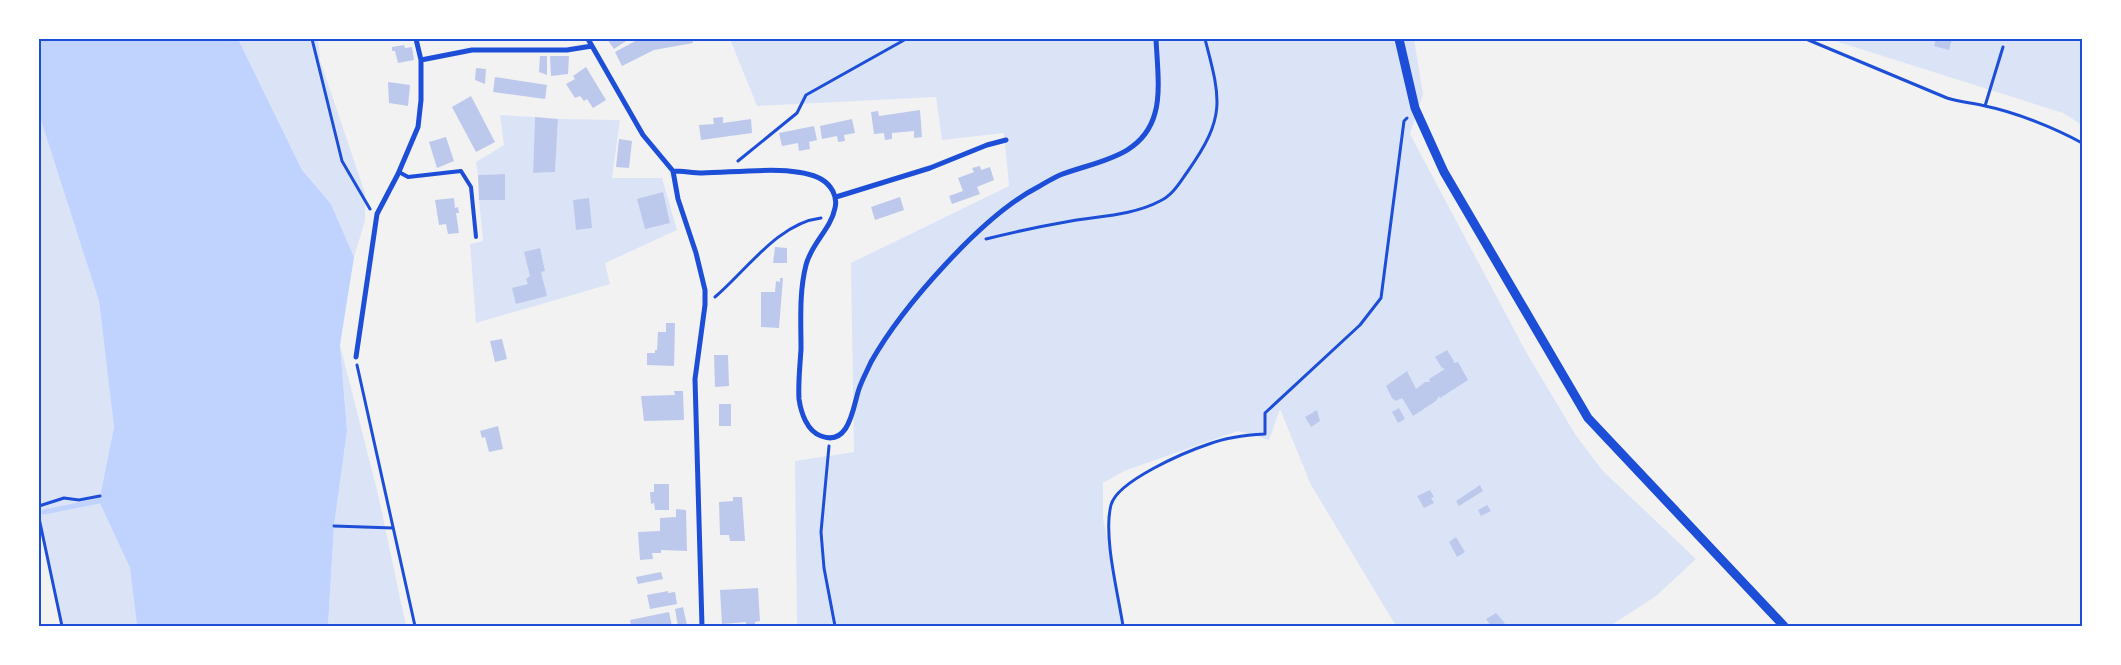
<svg xmlns="http://www.w3.org/2000/svg" width="2121" height="665" font-family="'Source Sans 3',sans-serif">
<rect width="100%" height="100%" fill="#f2f2f2"/>
<path fill="#dbe4f7" d="M 238,39 L 318,39 L 320,60 L 365,193 L 365,221 L 354,257 L 331,204 L 302,170 Z
M 730,39 L 1414,39 L 1423,94 L 1410,134 L 1526,352 L 1575,434 L 1602,470 L 1696,559 L 1656,596 L 1610,626 L 1396,626 L 1311,485 L 1280,409 L 1269,440 L 1238,431 L 1124,471 L 1103,483 L 1103,518 L 1123,626 L 797,626 L 795,461 L 854,452 L 851,263 L 1009,186 L 1004,133 L 942,140 L 936,97 L 757,106 Z
M 1829,39 L 2082,39 L 2082,125 L 2063,113 Z
M 39,114 L 99,300 L 114,427 L 99,501 L 130,568 L 137,626 L 62,626 L 39,518 Z
M 500,115 L 535,117 L 533,173 L 555,172 L 558,119 L 620,120 L 612,178 L 662,178 L 677,230 L 605,263 L 610,284 L 476,323 L 470,244 L 483,241 L 479,200 L 505,199 L 505,174 L 478,175 L 476,162 L 504,145 Z
M 340,345 L 378,494 L 406,626 L 328,626 L 334,526 L 347,431 Z"/>
<path fill="#bfd3fe" d="M 39,39 L 238,39 L 302,170 L 331,204 L 354,257 L 340,345 L 347,431 L 334,526 L 328,626 L 137,626 L 130,568 L 99,501 L 114,427 L 99,301 L 39,114 Z"/>
<g fill="none" stroke-linecap="round" stroke-linejoin="round">
<path stroke="#bfd3fe" stroke-width="5" d="M 44,512 L 104,500"/>
</g>
<path fill="#bdc9ec" d="M 607,39 L 624,39 L 626,41 L 614,49 Z
M 639,39 L 692,39 L 693,43 L 654,50 L 622,66 L 615,52 Z
M 1936,39 L 1952,39 L 1949,50 L 1934,46 Z
M 404,45 L 405,48 L 412,47 L 414,60 L 398,63 L 395,51 L 392,51 L 392,47 Z
M 540,56 L 547,56 L 547,75 L 539,72 Z
M 550,56 L 569,56 L 568,74 L 551,76 Z
M 586,67 L 606,100 L 593,108 L 587,99 L 584,101 L 580,96 L 575,98 L 566,84 L 575,79 L 573,76 Z
M 476,68 L 486,69 L 485,84 L 475,80 Z
M 495,77 L 547,85 L 545,99 L 493,92 Z
M 388,82 L 410,85 L 408,106 L 389,103 Z
M 471,96 L 495,142 L 476,152 L 452,107 Z
M 920,110 L 922,137 L 914,138 L 914,131 L 892,133 L 892,139 L 885,140 L 884,133 L 874,134 L 871,112 L 878,111 L 879,116 Z
M 535,117 L 558,119 L 555,172 L 533,173 Z
M 723,117 L 723,123 L 751,119 L 752,133 L 701,140 L 699,125 L 714,124 L 713,118 Z
M 852,119 L 855,133 L 844,135 L 845,141 L 838,142 L 837,136 L 822,139 L 820,126 Z
M 814,126 L 817,140 L 809,142 L 810,149 L 799,151 L 798,143 L 782,146 L 779,133 Z
M 446,137 L 454,161 L 437,168 L 429,142 Z
M 619,139 L 632,141 L 629,168 L 616,167 Z
M 980,166 L 981,170 L 990,167 L 994,180 L 977,187 L 980,194 L 952,204 L 949,196 L 963,191 L 958,178 L 974,172 L 972,168 Z
M 505,174 L 505,200 L 479,200 L 478,175 Z
M 663,192 L 670,223 L 645,229 L 637,199 Z
M 900,197 L 904,210 L 875,220 L 871,207 Z
M 454,198 L 455,208 L 458,207 L 459,213 L 456,213 L 459,233 L 448,234 L 446,224 L 439,225 L 435,200 Z
M 589,198 L 592,228 L 576,230 L 573,200 Z
M 775,247 L 787,248 L 787,263 L 773,263 Z
M 540,248 L 545,271 L 541,272 L 547,296 L 516,304 L 512,288 L 528,284 L 526,279 L 530,276 L 524,252 Z
M 780,278 L 783,278 L 779,328 L 761,327 L 761,292 L 775,292 L 776,281 L 780,282 Z
M 666,323 L 675,323 L 674,366 L 647,365 L 647,353 L 655,353 L 655,350 L 657,350 L 658,332 L 666,332 Z
M 502,339 L 507,359 L 495,362 L 490,341 Z
M 1447,350 L 1454,361 L 1453,363 L 1458,362 L 1468,380 L 1440,398 L 1439,396 L 1436,401 L 1413,416 L 1402,398 L 1396,401 L 1392,398 L 1386,386 L 1407,371 L 1416,389 L 1425,382 L 1430,382 L 1429,379 L 1445,369 L 1442,368 L 1435,357 Z
M 714,355 L 728,355 L 729,386 L 715,387 Z
M 674,391 L 683,391 L 684,420 L 644,421 L 641,396 L 675,395 Z
M 719,404 L 731,404 L 731,426 L 719,426 Z
M 1399,408 L 1405,419 L 1398,423 L 1392,412 Z
M 1317,410 L 1320,421 L 1311,427 L 1305,417 Z
M 498,426 L 503,449 L 489,452 L 485,437 L 482,438 L 480,431 Z
M 654,484 L 669,484 L 669,510 L 655,510 L 654,503 L 651,504 L 650,492 L 654,492 Z
M 1480,485 L 1483,491 L 1459,506 L 1456,501 Z
M 1430,490 L 1434,497 L 1431,498 L 1434,503 L 1424,508 L 1417,496 Z
M 733,497 L 742,497 L 745,541 L 730,541 L 729,535 L 720,535 L 719,502 L 733,501 Z
M 1487,505 L 1491,511 L 1481,516 L 1478,510 Z
M 676,509 L 686,510 L 687,551 L 661,550 L 661,553 L 652,553 L 653,559 L 640,560 L 638,532 L 660,531 L 660,518 L 676,517 Z
M 1456,537 L 1465,552 L 1457,557 L 1449,542 Z
M 661,572 L 663,579 L 638,584 L 636,577 Z
M 758,588 L 760,621 L 755,622 L 755,626 L 746,626 L 746,622 L 722,624 L 720,590 Z
M 668,591 L 668,593 L 675,592 L 677,604 L 650,609 L 647,595 Z
M 683,607 L 687,625 L 678,626 L 675,609 Z
M 669,612 L 672,626 L 631,626 L 630,620 Z
M 1496,613 L 1505,623 L 1501,626 L 1491,626 L 1486,619 Z"/>
<g fill="none" stroke-linecap="round" stroke-linejoin="round">
<path stroke="#1d4ed8" stroke-width="3" d="M 312,39 L 342,161 L 370,209
M 1806,39 L 1947,98 C 1960,102 1972,103 1985,106 C 2015,112 2055,128 2082,143
M 1985,106 L 2003,47
M 738,161 L 797,113 L 806,95 L 906,39
M 986,239 C 1014,232 1042,226 1071,221 C 1100,216 1134,215 1160,201 C 1173,195 1180,182 1188,171 C 1226,117 1221,100 1205,39
M 715,297 C 746,271 778,223 821,218
M 357,365 L 415,626
M 829,446 L 821,532 L 824,568 L 835,626
M 39,506 L 64,498 L 79,500 L 100,496
M 39,518 L 62,626
M 334,526 L 393,528
M 1123,626 C 1118,593 1103,536 1111,505 C 1117,481 1185,452 1209,444 C 1227,437 1246,435 1265,434 L 1265,413 L 1360,325 L 1381,298 L 1404,121 L 1407,118"/>
<path stroke="#1d4ed8" stroke-width="4" d="M 399,172 L 408,177 L 461,171 L 471,187 L 476,237"/>
<path stroke="#1d4ed8" stroke-width="5" d="M 588,39 L 643,135 L 673,171 C 683,171 693,173 702,173 C 733,173 794,164 821,179 C 831,185 838,196 835,208 C 831,229 811,244 806,265 C 799,292 801,322 801,349 C 800,366 798,383 799,399 C 801,413 807,431 821,436 C 850,447 853,406 859,389 C 862,380 867,371 871,362 C 902,307 982,216 1038,187 C 1045,183 1053,178 1060,175 C 1096,161 1143,158 1155,113 C 1161,93 1157,61 1156,39
M 421,60 L 472,50 L 567,50 L 592,46
M 673,171 L 678,199 L 696,253 L 705,290 L 705,305 L 695,379 L 702,626
M 836,197 L 930,168 L 987,145 L 1006,140
M 356,357 L 377,214 L 398,174 L 418,127 L 421,100 L 421,60 L 416,39"/>
<path stroke="#1d4ed8" stroke-width="9" d="M 1399,39 L 1415,108 L 1444,172 L 1588,418 L 1784,626"/>
</g>
<rect width="2121" height="665" fill="none" stroke="#ffffff" stroke-width="80"/>
<rect x="40" y="40" width="2041" height="585" fill="none" stroke="#1d4ed8" stroke-width="2"/>
</svg>
